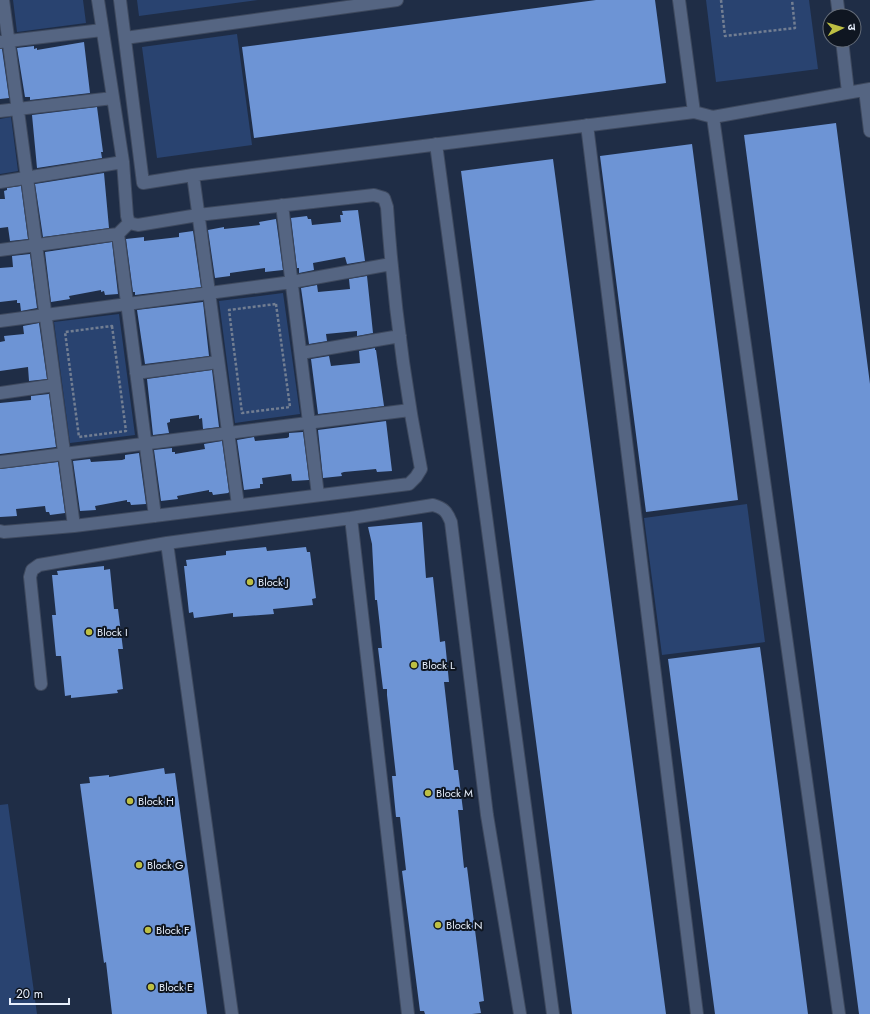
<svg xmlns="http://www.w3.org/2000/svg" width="870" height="1014" font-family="Jost,'Noto Sans Devanagari',sans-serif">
<rect width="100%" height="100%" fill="#1f2d46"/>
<path fill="#294370" d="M 13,0 L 83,0 L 86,23 L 17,32 Z
M 137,0 L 258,0 L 139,16 Z
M 706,0 L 809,0 L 818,69 L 716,82 Z
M 237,34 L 252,145 L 157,158 L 142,47 Z
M 11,117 L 18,171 L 0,174 L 0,119 Z
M 283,293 L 300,414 L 235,423 L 219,301 Z
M 119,314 L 135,435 L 70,443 L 54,322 Z
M 747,504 L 765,642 L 662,655 L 644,518 Z
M 8,804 L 37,1014 L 0,1014 L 0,805 Z"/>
<path fill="#6d94d5" d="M 596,0 L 655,0 L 666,83 L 254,138 L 242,47 Z
M 84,42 L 90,93 L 30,100 L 30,97 L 25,97 L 17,48 L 34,46 L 34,49 L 37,48 L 37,50 Z
M 0,49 L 2,49 L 9,98 L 0,99 Z
M 97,107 L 103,152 L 101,152 L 102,158 L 37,168 L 32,115 Z
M 836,123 L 870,384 L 870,1014 L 859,1014 L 744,135 Z
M 692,144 L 738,500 L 646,512 L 600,156 Z
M 553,159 L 561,219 L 666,1014 L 572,1014 L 535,734 L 461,171 Z
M 104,173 L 109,228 L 43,237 L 35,184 Z
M 21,186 L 28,239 L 10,241 L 8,227 L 0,228 L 0,199 L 5,199 L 4,191 L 7,190 L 7,188 Z
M 358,210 L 365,261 L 347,264 L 345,257 L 313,263 L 314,270 L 299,273 L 299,268 L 297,268 L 291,218 L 307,216 L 308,219 L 311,219 L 312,225 L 341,222 L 340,215 L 343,215 L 342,211 Z
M 276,219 L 283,270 L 265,272 L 265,268 L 230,273 L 230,276 L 215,278 L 208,230 L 224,227 L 224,229 L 260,225 L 259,222 Z
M 193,231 L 201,287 L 135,295 L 135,292 L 133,292 L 126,239 L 144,237 L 144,241 L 179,237 L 179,233 Z
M 112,242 L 118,294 L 105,295 L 104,291 L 101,292 L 101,290 L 69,296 L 70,299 L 51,302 L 45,252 Z
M 30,254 L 37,308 L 21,311 L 20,303 L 17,303 L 17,300 L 0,302 L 0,268 L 13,267 L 12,256 Z
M 367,276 L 373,333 L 357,336 L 357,331 L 326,334 L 327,341 L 309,344 L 301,288 L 317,285 L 318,292 L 350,289 L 349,279 Z
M 203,302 L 209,356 L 145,364 L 137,310 Z
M 39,323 L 47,379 L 29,381 L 28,367 L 0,371 L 0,342 L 5,341 L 4,336 L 24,334 L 23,326 Z
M 375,348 L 375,350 L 376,350 L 384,406 L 318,414 L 311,359 L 329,356 L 331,366 L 360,363 L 359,351 Z
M 212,370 L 219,427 L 203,429 L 202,418 L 199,419 L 199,415 L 170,419 L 170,422 L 167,423 L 169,433 L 153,435 L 147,379 Z
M 49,394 L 56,447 L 0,454 L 0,403 L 31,400 L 31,396 Z
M 386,421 L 392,471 L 377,472 L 376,469 L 344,472 L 341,473 L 342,476 L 323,478 L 318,430 Z
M 303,432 L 309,480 L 292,481 L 291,474 L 262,478 L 263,484 L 260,484 L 260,488 L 244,490 L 237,440 L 254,437 L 255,441 L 287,438 L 289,437 L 289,433 Z
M 222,441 L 229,492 L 228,493 L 213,495 L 212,492 L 209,492 L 209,490 L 177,496 L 178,499 L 161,501 L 154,450 L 172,448 L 172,452 L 175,452 L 175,454 L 205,449 L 204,444 Z
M 139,453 L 146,504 L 131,505 L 130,502 L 127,502 L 127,500 L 95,506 L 96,510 L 80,511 L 73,461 L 90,459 L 91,462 L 122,460 L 125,459 L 125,455 Z
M 58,462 L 65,513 L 50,515 L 49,512 L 46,512 L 45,506 L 16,509 L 17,516 L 0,517 L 0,469 Z
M 422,522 L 426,578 L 433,577 L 440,642 L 445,641 L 449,682 L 444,682 L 454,770 L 458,770 L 463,810 L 458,810 L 464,868 L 467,867 L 484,1001 L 479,1002 L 481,1013 L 472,1014 L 425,1014 L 424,1011 L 420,1011 L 402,871 L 406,870 L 400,817 L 396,817 L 392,776 L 396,776 L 387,695 L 387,689 L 383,689 L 378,648 L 382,648 L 380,627 L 377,600 L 375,600 L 372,544 L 368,527 Z
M 266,547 L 267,551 L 306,547 L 307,552 L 310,552 L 316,598 L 312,599 L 313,605 L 273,609 L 274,614 L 233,617 L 233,613 L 194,618 L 193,612 L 189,613 L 184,566 L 187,566 L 186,560 L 226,555 L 226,551 Z
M 104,566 L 104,570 L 110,569 L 114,609 L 118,609 L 123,649 L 118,649 L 123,689 L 117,690 L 118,693 L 71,698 L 71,695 L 65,696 L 61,656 L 56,656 L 52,615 L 56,615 L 52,575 L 58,575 L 57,571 Z
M 760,647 L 764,676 L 808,1014 L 715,1014 L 668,659 Z
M 164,768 L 165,774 L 175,773 L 207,1014 L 112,1014 L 106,962 L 104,963 L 80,784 L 90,783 L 89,777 L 109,775 L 109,777 Z"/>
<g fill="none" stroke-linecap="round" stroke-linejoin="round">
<defs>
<path id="street" d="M 3,0 L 74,526
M 98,0 L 123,162 L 127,216 L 129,223
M 120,0 L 143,183 L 193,175 L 694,112 L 713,117 L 870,89
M 679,0 L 694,112
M 837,0 L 839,16
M 125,38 L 397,0
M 842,40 L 848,92
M 0,42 L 102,30
M 865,90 L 870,131
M 0,111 L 113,98
M 713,117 L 839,1014
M 587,125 L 697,1014
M 436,144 L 553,1014
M 193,175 L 238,505
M 0,182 L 123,162
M 282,205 L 318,495
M 129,223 L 118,234 L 155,516
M 0,250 L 118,234
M 0,321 L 292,282 L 391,264
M 301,353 L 400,336
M 136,373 L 218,362
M 0,393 L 55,385
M 0,462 L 410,410
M 351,518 L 408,1014
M 0,531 L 4,532 L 74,526 L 409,484 L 416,477 L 421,469 C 404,382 393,295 387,207 L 384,198 L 374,195 L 198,215 L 138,225 L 129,223
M 167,543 L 232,1014
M 41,684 L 30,577 L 32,570 L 39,565 L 167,543 L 351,518 L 433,505 C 444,508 447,512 451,522 L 487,815 L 520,1014"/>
</defs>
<use href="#street" stroke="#3e495e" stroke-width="14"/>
<path stroke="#727e92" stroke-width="2.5" stroke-dasharray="3 2" stroke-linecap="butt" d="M 721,0 L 725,36 L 795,28 L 792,0
M 276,304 L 290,407 L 242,413 L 229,310 Z
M 112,326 L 126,431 L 79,437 L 65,332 Z"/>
<use href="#street" stroke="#556582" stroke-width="12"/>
</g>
<g fill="#bdbf43" stroke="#0f1621" stroke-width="1.5">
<circle cx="250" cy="582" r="4"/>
<circle cx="89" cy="632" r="4"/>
<circle cx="414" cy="665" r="4"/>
<circle cx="428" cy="793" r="4"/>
<circle cx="130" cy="801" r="4"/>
<circle cx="139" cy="865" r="4"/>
<circle cx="438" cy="925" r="4"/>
<circle cx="148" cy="930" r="4"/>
<circle cx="151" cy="987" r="4"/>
</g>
<g text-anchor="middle" stroke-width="4" stroke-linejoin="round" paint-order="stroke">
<g font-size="11" fill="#e7effc" stroke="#0f1621" text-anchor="start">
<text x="258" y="586">Block J</text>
<text x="97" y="636">Block I</text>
<text x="422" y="669">Block L</text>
<text x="436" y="797">Block M</text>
<text x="138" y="805">Block H</text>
<text x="147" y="869">Block G</text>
<text x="446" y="929">Block N</text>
<text x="156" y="934">Block F</text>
<text x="159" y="991">Block E</text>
</g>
</g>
<g transform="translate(842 28) rotate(85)"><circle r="19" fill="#0f1621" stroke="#656d79"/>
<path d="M0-3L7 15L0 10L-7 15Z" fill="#bdbf43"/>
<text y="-6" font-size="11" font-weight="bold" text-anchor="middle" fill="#e7effc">उ</text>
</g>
<path d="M10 998v6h59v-6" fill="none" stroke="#e7effc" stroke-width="2"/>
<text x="16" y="998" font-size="12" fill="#e7effc" stroke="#0f1621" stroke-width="3" paint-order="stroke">20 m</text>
</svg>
